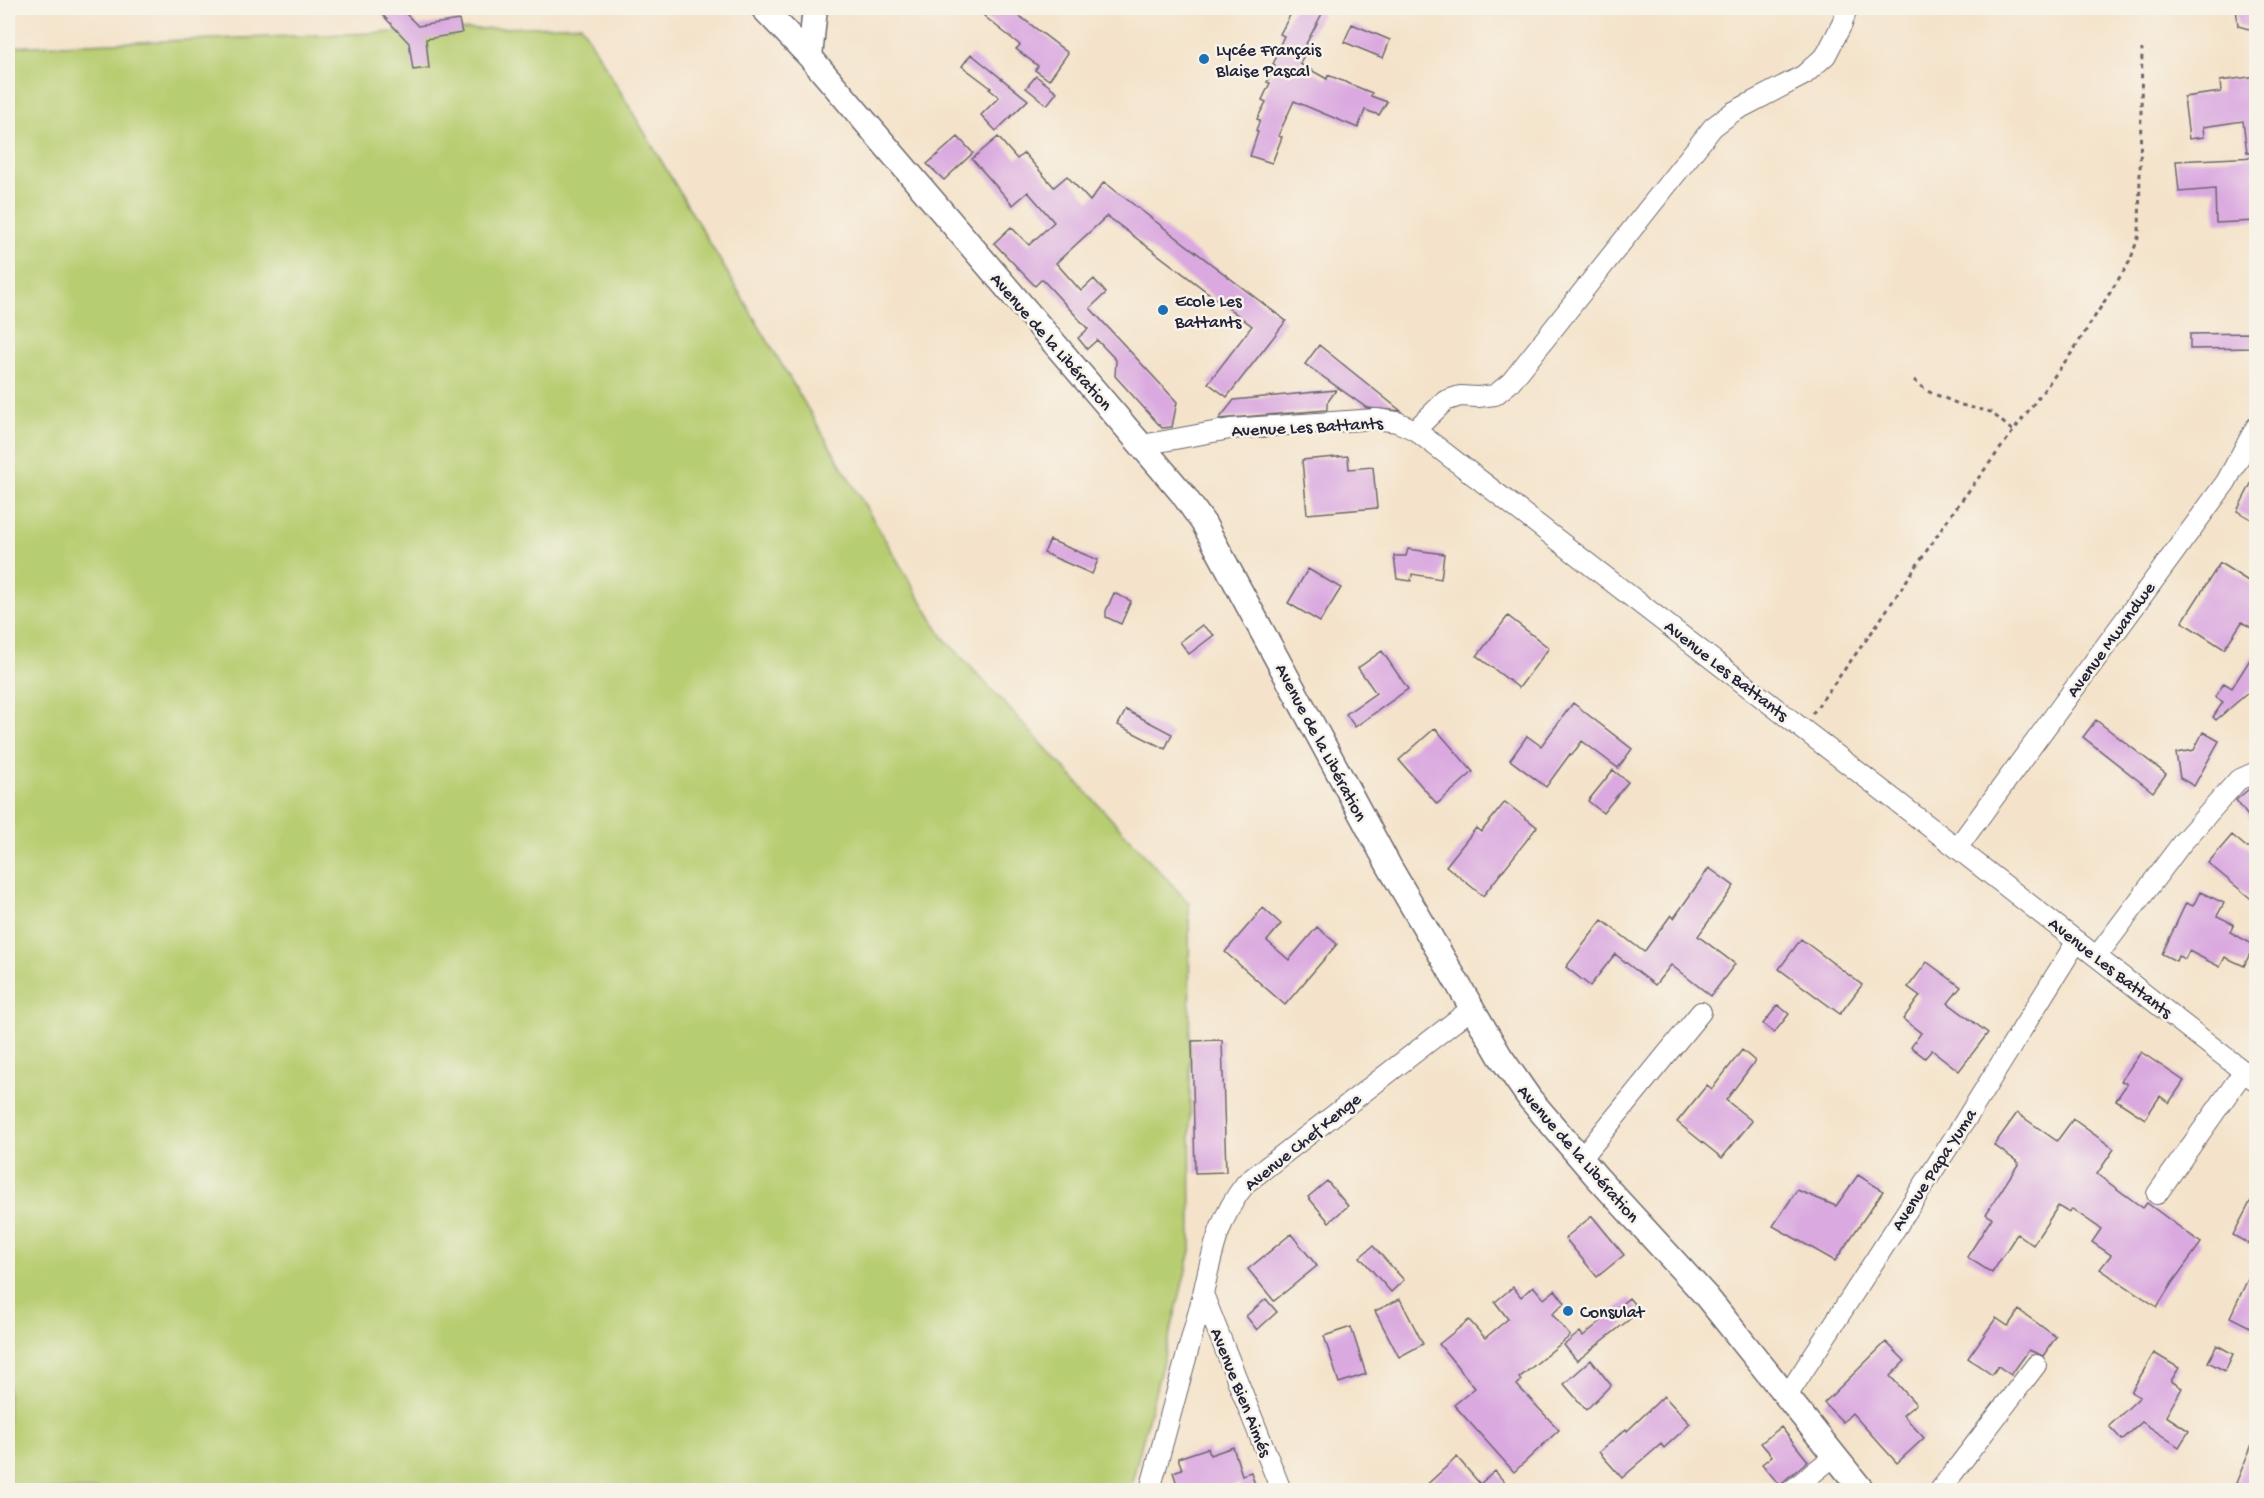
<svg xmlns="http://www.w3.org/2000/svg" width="2264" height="1498" font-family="'Gochi Hand',sans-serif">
<rect width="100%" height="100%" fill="#f7f3e8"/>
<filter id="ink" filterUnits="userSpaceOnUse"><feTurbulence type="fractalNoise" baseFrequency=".0167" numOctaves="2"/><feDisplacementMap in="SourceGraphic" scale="12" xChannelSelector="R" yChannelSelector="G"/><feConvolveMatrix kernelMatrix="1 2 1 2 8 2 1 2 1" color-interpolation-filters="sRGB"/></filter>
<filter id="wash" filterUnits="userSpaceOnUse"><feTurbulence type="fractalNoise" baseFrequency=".008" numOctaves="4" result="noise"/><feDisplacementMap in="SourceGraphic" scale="24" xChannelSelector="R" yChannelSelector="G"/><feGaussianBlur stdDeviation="1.35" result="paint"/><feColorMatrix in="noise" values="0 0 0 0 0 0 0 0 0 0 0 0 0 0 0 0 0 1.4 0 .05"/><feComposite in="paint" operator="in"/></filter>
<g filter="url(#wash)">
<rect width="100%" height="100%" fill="#f4e3ca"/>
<path fill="#b7cd71" stroke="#6c7856" stroke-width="1.5" d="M 581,25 L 942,636 L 1189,903 L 1191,1251 L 1130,1490 L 8,1490 L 8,47 Z"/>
<g id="blocks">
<path fill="#daa9e0" d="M 376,8 L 400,8 L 418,26 L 459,20 L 462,33 L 426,39 L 429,68 L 413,70 L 409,43 Z
M 991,8 L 1009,8 L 1068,53 L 1049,80 L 1035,70 L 1038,66 L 1016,49 L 1020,45 L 984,16 Z
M 1294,8 L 1325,8 L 1306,44 L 1308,45 L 1300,64 L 1327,79 L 1328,75 L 1372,93 L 1371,96 L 1387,102 L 1379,115 L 1365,110 L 1358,128 L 1294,101 L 1278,136 L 1282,137 L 1272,163 L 1250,156 L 1258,132 L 1256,130 L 1260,120 L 1257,119 L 1266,102 L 1262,100 L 1270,83 L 1267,82 L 1275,65 L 1273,64 L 1277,56 L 1275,55 L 1284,36 L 1280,34 Z
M 2236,8 L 2256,8 L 2256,31 L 2238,26 Z
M 1352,24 L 1390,40 L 1383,58 L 1344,42 Z
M 971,54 L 1028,100 L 996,131 L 981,115 L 999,97 L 989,89 L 991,88 L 962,66 Z
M 1036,76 L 1057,92 L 1047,105 L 1026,88 Z
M 2256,76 L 2256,152 L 2247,152 L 2243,121 L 2203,127 L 2204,137 L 2189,139 L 2184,97 L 2221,92 L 2220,81 Z
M 958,137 L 973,153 L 944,180 L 927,164 Z
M 998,137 L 1017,159 L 1024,153 L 1054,187 L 1067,176 L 1090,201 L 1104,182 L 1286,321 L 1227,397 L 1208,383 L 1252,326 L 1107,216 L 1056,263 L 1081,291 L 1094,279 L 1106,293 L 1090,308 L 1177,402 L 1172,427 L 1162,428 L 1115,376 L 1116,360 L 1097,340 L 1087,349 L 1078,338 L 1088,329 L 1042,279 L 1035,286 L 994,243 L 1011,227 L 1029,245 L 1054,222 L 1028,192 L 1013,205 L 972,159 Z
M 2256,157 L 2256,221 L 2216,223 L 2215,189 L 2179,192 L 2176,161 Z
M 2256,333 L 2256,348 L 2190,349 L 2190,334 Z
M 1319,345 L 1401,411 L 1367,408 L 1305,364 Z
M 1336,390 L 1327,403 L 1327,410 L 1219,419 L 1234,400 Z
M 1348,456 L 1349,469 L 1373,467 L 1377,508 L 1307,514 L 1302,460 Z
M 2256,474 L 2256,522 L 2237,511 Z
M 1050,540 L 1098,560 L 1092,574 L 1044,553 Z
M 1408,549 L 1444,554 L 1441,579 L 1412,574 L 1411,581 L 1397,579 L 1394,556 L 1406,556 Z
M 2220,563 L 2256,586 L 2256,631 L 2242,622 L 2224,649 L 2182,622 Z
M 1308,569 L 1341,588 L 1320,622 L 1288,603 Z
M 1114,593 L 1131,601 L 1121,624 L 1106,617 L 1106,611 Z
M 1508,616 L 1549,648 L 1519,688 L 1477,656 Z
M 1202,625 L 1214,635 L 1189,654 L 1180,642 Z
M 2256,650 L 2256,686 L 2216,720 L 2213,717 L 2223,702 L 2215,697 L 2224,683 L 2232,688 Z
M 1382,651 L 1408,689 L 1355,727 L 1346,714 L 1376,693 L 1358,668 Z
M 1573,703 L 1632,749 L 1618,768 L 1582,741 L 1572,755 L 1570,754 L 1546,787 L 1510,760 L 1527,736 L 1541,746 Z
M 1126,710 L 1172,734 L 1165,749 L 1118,725 Z
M 2096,720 L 2166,774 L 2153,792 L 2083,737 Z
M 1435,728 L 1473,772 L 1437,804 L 1399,760 Z
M 2203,732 L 2219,741 L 2194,786 L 2180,778 L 2176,753 L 2194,750 Z
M 1613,770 L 1628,782 L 1603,813 L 1588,801 Z
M 2250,788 L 2256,797 L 2256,827 L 2236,800 Z
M 1505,802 L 1537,827 L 1483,896 L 1446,866 L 1476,828 L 1481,832 Z
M 2232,835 L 2256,855 L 2256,903 L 2208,863 Z
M 1709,868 L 1734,886 L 1698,936 L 1735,964 L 1711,996 L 1671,965 L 1655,985 L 1615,954 L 1590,986 L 1566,967 L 1602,920 L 1644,952 L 1671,915 L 1674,918 Z
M 2200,892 L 2224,903 L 2217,916 L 2234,924 L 2230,932 L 2254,945 L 2244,966 L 2225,957 L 2220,967 L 2189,951 L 2185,959 L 2178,956 L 2176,961 L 2162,954 L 2186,903 L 2193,906 Z
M 1263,908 L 1281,924 L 1267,941 L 1289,960 L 1317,927 L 1337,944 L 1285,1005 L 1225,952 Z
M 1801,939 L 1862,985 L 1840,1014 L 1779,969 Z
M 1927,962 L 1961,987 L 1948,1003 L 1988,1033 L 1959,1071 L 1932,1050 L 1925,1058 L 1911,1047 L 1921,1033 L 1903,1019 L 1920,996 L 1908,987 Z
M 1778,1005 L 1789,1014 L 1774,1033 L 1763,1024 Z
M 1222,1040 L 1226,1172 L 1195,1173 L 1192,1041 Z
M 1742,1050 L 1755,1061 L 1726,1100 L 1752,1121 L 1722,1158 L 1677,1122 L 1707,1085 L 1712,1089 Z
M 2141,1052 L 2184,1081 L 2169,1103 L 2160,1096 L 2145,1119 L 2116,1100 L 2127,1084 L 2121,1081 Z
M 2017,1113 L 2057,1141 L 2073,1119 L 2114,1149 L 2097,1174 L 2143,1208 L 2147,1203 L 2201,1243 L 2172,1283 L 2157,1307 L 2100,1269 L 2111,1255 L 2092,1242 L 2101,1229 L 2072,1209 L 2069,1213 L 2058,1206 L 2033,1245 L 2017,1234 L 1992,1273 L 1967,1257 L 1992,1218 L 1986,1214 L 2019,1163 L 1994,1145 Z
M 1858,1175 L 1883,1191 L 1835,1261 L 1773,1226 L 1797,1190 L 1836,1206 Z
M 1327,1181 L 1348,1206 L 1329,1222 L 1308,1197 Z
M 2256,1191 L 2256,1248 L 2233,1235 Z
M 1592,1216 L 1624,1255 L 1597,1277 L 1565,1238 Z
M 1291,1234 L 1317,1266 L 1274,1301 L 1248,1269 Z
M 1373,1246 L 1404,1280 L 1391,1292 L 1360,1257 Z
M 2256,1262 L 2256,1330 L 2230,1317 Z
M 1533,1286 L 1544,1299 L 1555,1290 L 1565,1303 L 1552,1314 L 1570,1336 L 1519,1378 L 1521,1381 L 1517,1385 L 1559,1430 L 1514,1472 L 1454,1405 L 1475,1388 L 1439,1344 L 1469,1320 L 1485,1338 L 1508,1319 L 1495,1302 L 1513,1287 L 1521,1297 Z
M 1629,1298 L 1640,1311 L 1577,1361 L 1564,1345 L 1580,1332 L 1583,1336 Z
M 1266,1299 L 1277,1312 L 1257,1330 L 1246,1316 Z
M 1400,1299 L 1423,1344 L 1399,1357 L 1375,1311 Z
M 2019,1310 L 2056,1337 L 2043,1356 L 2029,1350 L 2011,1375 L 1998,1366 L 1992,1375 L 1968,1358 L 1996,1318 L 2008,1326 Z
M 1351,1327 L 1366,1374 L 1339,1383 L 1324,1336 Z
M 1886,1342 L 1905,1361 L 1890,1376 L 1916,1404 L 1903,1415 L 1924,1438 L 1897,1463 L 1852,1413 L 1843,1422 L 1824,1403 Z
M 2217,1345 L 2233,1354 L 2225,1371 L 2208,1362 Z
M 2154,1353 L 2179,1368 L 2171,1381 L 2182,1388 L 2166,1416 L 2189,1431 L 2179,1447 L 2142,1422 L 2122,1440 L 2109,1426 L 2140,1397 L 2131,1392 Z
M 1591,1360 L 1611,1385 L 1586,1410 L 1564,1384 Z
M 1664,1396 L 1690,1424 L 1664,1448 L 1661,1444 L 1622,1478 L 1599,1452 L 1626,1429 L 1627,1431 Z
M 1781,1427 L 1808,1461 L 1784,1481 L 1781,1487 L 1762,1464 L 1772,1456 L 1761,1443 Z
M 2256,1435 L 2256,1491 L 2254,1491 L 2236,1483 Z
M 1233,1447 L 1242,1475 L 1251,1472 L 1257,1491 L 1242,1491 L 1240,1483 L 1217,1491 L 1179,1491 L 1173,1472 L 1182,1469 L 1178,1458 L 1208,1448 L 1210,1455 Z
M 1457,1457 L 1480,1484 L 1495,1471 L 1512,1491 L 1420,1491 Z"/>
</g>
</g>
<g filter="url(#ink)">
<use href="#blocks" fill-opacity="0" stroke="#6c666d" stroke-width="1.5"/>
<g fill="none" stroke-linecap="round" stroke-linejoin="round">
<defs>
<path id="minor" d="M 1415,430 L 1445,401 L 1460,396 L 1478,397 L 1495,395 L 1511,382 L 1713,127 L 1733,112 L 1804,75 L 1826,55 L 1842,24 L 1847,8
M 1142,445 L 1230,429 L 1376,419 L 1397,422 L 1415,430 L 1957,848 L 2256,1081
M 1957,848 L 2226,482 L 2256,427
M 2097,956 L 2182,843 L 2238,780 L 2256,772
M 1581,1159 L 1701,1012
M 2157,1194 L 2244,1071
M 1203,1294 L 1281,1490
M 1787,1396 L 1958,1132 L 2077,941
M 1150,1490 C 1166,1432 1182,1373 1198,1314 C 1211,1265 1213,1225 1246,1183 L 1471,1009
M 1792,1490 L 1833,1457
M 1940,1490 L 2036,1365"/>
<path id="tertiary" d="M 763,8 L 810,57 L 1182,493 L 1204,524 L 1389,866 L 1500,1056 L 1530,1099 L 1596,1176 L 1706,1296 L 1862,1490
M 810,57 L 815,8"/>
</defs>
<use href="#minor" stroke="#6c666d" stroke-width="22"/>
<use href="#tertiary" stroke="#6c666d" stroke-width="27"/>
<path stroke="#6c666d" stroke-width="3" stroke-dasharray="4.5 4.5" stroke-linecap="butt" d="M 1914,380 L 1927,391 L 1961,405 L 1991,412 L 2014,432
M 1812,714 L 1874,629 L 1950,516 L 2073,351 L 2130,261 L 2139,235 L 2142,49"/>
<use href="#minor" stroke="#fff" stroke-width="20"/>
<use href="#tertiary" stroke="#fff" stroke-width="24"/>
</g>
</g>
<g fill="#1f6fb2" stroke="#f7f3e8" stroke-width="2">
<circle cx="1204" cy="59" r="6"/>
<circle cx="1163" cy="310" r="6"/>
<circle cx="1568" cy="1311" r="6"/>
</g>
<g text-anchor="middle" stroke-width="5" stroke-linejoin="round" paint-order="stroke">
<g font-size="18" fill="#22223b" stroke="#f7f3e8" text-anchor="start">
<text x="1216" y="55">Lycée Français<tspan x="1216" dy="21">Blaise Pascal</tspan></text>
<text x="1175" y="306">Ecole Les<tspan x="1175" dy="21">Battants</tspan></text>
<text x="1580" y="1317">Consulat</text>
</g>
<g font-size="18" fill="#22223b" stroke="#f7f3e8">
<text transform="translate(1052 341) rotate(49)" y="6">Avenue de la Libération</text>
<text transform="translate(1307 426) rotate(-3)" y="6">Avenue Les Battants</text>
<text transform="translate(2110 639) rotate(-54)" y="6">Avenue Mwandwe</text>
<text transform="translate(1727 670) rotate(38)" y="6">Avenue Les Battants</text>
<text transform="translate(1322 742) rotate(62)" y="6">Avenue de la Libération</text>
<text transform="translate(2111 967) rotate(38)" y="6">Avenue Les Battants</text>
<text transform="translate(1302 1141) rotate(-39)" y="6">Avenue Chef Kenge</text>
<text transform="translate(1579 1153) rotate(49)" y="6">Avenue de la Libération</text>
<text transform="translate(1933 1169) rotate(-57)" y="6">Avenue Papa Yuma</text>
<text transform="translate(1242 1392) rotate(68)" y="6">Avenue Bien Aimés</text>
</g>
</g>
<rect width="2264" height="1498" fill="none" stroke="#f7f3e8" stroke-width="30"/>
</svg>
